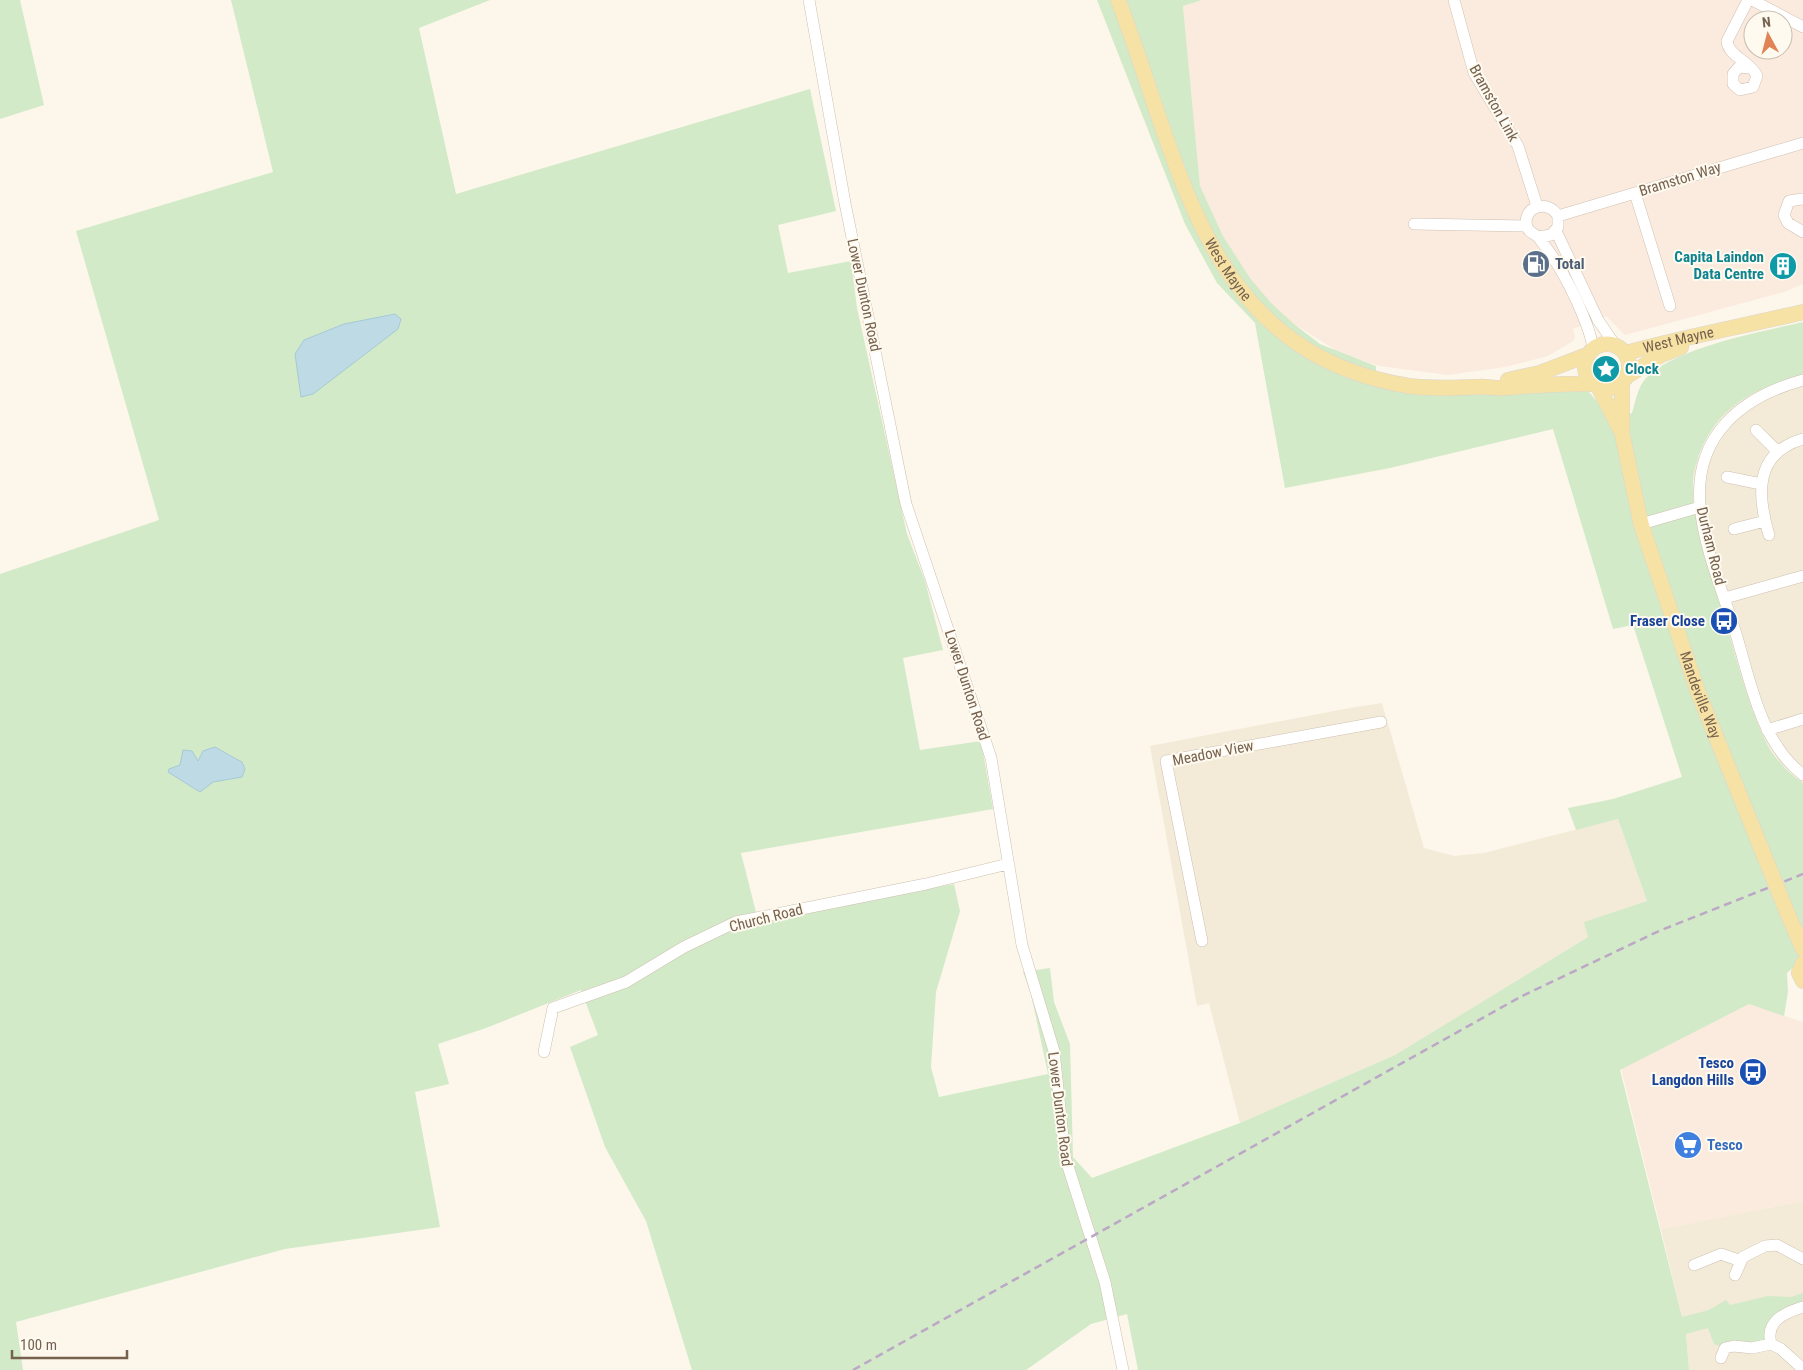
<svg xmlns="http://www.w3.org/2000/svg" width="1803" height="1370" font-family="'Roboto Condensed',sans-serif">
<rect width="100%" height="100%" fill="#fcf7ea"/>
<path fill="#f3ead8" d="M 1803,374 L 1803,783 L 1781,764 L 1764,739 L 1745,688 L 1699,531 L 1693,490 L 1695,465 L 1712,430 L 1727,411 L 1745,396 Z
M 1382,703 L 1424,848 L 1454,856 L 1484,853 L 1618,819 L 1647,901 L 1585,922 L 1588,937 L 1395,1055 L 1240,1123 L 1209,1003 L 1197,1006 L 1150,746 L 1350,708 Z
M 1803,1201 L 1803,1370 L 1689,1370 L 1686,1334 L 1661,1229 Z"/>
<path fill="#fbeade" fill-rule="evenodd" d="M 1202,0 L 1803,0 L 1803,284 L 1784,292 L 1625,335 L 1606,316 L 1573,329 L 1575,337 L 1573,341 L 1548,356 L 1505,367 L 1448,375 L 1379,366 L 1337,351 L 1291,322 L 1266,299 L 1250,278 L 1223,236 L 1200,186 L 1183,6 ZM 1753,20 L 1783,20 L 1783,50 L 1753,50 Z
M 1749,1004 L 1803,1022 L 1803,1201 L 1661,1229 L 1621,1068 Z"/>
<path fill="#d2eac8" d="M 0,0 L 20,0 L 44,105 L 0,119 Z
M 231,0 L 490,0 L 419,28 L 456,194 L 810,89 L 836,211 L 778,225 L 788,273 L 851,261 L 857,308 L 907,534 L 925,581 L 943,650 L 903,658 L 920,750 L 981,741 L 993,809 L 741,853 L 758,920 L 954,884 L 960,911 L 936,992 L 931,1067 L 939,1097 L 1048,1074 L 1031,994 L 1023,972 L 1050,968 L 1054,1002 L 1070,1044 L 1073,1157 L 1092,1178 L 1240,1123 L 1395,1055 L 1588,937 L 1584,922 L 1647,901 L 1618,819 L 1576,830 L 1568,808 L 1613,799 L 1682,777 L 1633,625 L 1613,629 L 1553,429 L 1390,468 L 1285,488 L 1255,323 L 1217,283 L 1185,224 L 1097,0 L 1202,0 L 1183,6 L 1200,186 L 1223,236 L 1250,278 L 1271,303 L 1294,324 L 1320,344 L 1376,366 L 1375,386 L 1485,393 L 1568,387 L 1589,392 L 1613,420 L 1632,413 C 1635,403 1638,386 1646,378 C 1676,347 1760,332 1803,322 L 1803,374 C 1750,391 1714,407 1696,464 C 1683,505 1714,582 1726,623 C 1737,661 1747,701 1764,738 C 1772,756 1787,772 1803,783 L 1803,959 L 1787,973 L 1788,992 L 1784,1016 L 1749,1004 L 1620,1070 L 1682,1317 L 1709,1310 L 1726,1300 L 1730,1305 L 1768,1296 L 1791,1297 L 1803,1293 L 1803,1307 L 1782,1314 L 1771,1344 L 1725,1348 L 1714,1344 L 1708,1328 L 1686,1334 L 1689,1370 L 1138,1370 L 1127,1314 L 1091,1324 L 1026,1370 L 692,1370 L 646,1221 L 605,1147 L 570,1047 L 598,1035 L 581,990 L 486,1028 L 438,1044 L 449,1084 L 415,1092 L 440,1227 L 285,1249 L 16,1322 L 23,1370 L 0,1370 L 0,574 L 159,520 L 76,231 L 273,172 Z"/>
<path fill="#bedbe5" stroke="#a5c9d7" d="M 395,314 L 401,319 L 398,329 L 313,394 L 301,397 L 295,354 L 304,340 L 344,324 Z
M 215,747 C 224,752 232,757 242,762 L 245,769 L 242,777 L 213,782 L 200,792 L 168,772 L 169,769 L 180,765 L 183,750 L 192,751 L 198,761 L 203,751 Z"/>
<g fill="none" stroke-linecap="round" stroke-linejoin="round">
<defs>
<path id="minor" d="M 809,0 L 845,203 L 906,504 L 991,758 L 1022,945 L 1054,1051 L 1065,1157 L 1105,1282 L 1123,1370
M 1454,0 L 1474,73 L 1518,146 L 1537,206
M 1748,0 L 1727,41 C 1728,56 1751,62 1757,76 L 1753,87 L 1740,90 L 1733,84 L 1733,74 L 1739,67 L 1750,68
M 1752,0 L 1803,27
M 1635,193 L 1670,306
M 1803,199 L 1789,201 L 1784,215 L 1788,223 L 1803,232
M 1558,216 L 1803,143
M 1414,224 L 1527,226
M 1556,231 L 1598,320 L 1615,345
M 1538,237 L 1551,235 L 1558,227 L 1558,216 C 1548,198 1521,207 1527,227 C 1529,233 1534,233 1538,237 C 1542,241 1546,248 1550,253 C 1565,274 1589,322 1593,348
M 1803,380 C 1741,397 1694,436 1700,505 C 1704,549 1723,592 1736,634 C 1751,683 1760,741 1803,775
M 1756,430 L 1778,452
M 1727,477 L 1761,484
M 1641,524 L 1700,507
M 1734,529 L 1765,521
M 1769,535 C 1757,495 1754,453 1803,439
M 1725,598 L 1803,576
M 1767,730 L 1803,719
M 1202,941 L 1166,761 L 1381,722
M 544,1052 L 553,1008 L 626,982 L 684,947 L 736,922 L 926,884 L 1008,864
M 1694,1265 L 1721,1254 L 1741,1261
M 1735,1275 L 1743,1257 L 1765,1246 L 1777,1245 L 1803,1259
M 1803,1307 C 1784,1313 1765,1321 1771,1344 L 1781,1349 L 1803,1369
M 1721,1358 L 1725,1348 L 1734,1346 L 1752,1348 L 1771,1344"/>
<g id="major">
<path id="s1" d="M 1118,0 C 1181,161 1202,353 1409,386 C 1432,389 1454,388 1477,387 C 1485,386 1492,388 1500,388 C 1531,386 1562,383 1594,384"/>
<circle cx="1607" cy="366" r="22"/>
<path id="s2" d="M 1626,353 C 1684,337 1744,326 1803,312"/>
<path d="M 1627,376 L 1661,355 L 1681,347"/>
<path d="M 1508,380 L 1540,373 L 1587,355"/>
<path id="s3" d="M 1622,382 L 1622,433 L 1641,524 L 1698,692 L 1761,848"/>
<path d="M 1598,386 L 1620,429"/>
<path d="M 1787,912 L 1803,949"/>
<path d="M 1803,963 L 1799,973 L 1803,981"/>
</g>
</defs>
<use href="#minor" stroke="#cec0b0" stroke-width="12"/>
<use href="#major" stroke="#dbd6d1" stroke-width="16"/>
<use href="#minor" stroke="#fff" stroke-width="11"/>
<use href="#major" stroke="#f7e2a6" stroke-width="15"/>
<path stroke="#bca7c6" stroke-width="2.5" stroke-dasharray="8 5" stroke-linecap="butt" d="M 853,1370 L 1522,996 L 1659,931 L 1803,874"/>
<defs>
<path id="major-bridge" d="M 1761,848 L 1787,912"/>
</defs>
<use href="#major-bridge" stroke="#dbd6d1" stroke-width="16" stroke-linecap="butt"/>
<use href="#major-bridge" stroke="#f7e2a6" stroke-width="15"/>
</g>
<defs>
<symbol id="fuel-disc" viewBox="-11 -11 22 22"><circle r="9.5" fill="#5c6f8a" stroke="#fefaf0"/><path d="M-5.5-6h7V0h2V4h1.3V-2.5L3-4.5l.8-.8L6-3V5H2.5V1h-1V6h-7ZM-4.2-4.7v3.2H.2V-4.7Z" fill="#fff"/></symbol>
<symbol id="building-disc" viewBox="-11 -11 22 22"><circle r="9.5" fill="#0f9aa8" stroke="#fefaf0"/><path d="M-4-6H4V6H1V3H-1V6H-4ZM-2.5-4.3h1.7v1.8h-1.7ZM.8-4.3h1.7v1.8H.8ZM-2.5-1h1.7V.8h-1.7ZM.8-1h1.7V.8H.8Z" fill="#fff"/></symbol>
<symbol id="sight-disc" viewBox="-11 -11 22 22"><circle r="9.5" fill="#0f9aa8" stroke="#fefaf0"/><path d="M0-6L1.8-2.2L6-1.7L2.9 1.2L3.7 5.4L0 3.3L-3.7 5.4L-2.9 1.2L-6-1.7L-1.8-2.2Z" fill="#fff"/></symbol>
<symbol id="bus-disc" viewBox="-11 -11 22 22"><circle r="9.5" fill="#1a4fb4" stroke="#fefaf0"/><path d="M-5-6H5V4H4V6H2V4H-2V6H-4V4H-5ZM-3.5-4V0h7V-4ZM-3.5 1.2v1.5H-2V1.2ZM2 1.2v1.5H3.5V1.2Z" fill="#fff"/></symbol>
<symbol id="supermarket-disc" viewBox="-11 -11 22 22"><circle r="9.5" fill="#3f7fe0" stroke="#fefaf0"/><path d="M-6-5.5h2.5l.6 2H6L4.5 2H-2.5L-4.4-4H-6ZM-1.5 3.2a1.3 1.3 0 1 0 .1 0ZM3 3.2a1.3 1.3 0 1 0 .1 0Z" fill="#fff"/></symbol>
</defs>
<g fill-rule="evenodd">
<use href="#fuel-disc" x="1520" y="248" width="32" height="32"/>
<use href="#building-disc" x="1767" y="250" width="32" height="32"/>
<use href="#sight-disc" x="1590" y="353" width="32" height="32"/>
<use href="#bus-disc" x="1708" y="605" width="32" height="32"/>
<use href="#bus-disc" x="1737" y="1056" width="32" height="32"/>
<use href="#supermarket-disc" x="1672" y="1129" width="32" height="32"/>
</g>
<g text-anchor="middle" stroke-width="4" stroke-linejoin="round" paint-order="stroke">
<g font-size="15" fill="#76614e" stroke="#fefaf0">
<text transform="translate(1494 103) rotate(61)" y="5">Bramston Link</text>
<text transform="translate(1680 179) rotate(-17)" y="5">Bramston Way</text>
<text dy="5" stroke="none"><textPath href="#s1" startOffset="292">West Mayne</textPath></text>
<text transform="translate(864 295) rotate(78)" y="5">Lower Dunton Road</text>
<text dy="5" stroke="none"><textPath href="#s2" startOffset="54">West Mayne</textPath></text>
<text transform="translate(1711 546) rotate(76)" y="5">Durham Road</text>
<text transform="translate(967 685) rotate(72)" y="5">Lower Dunton Road</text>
<text dy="5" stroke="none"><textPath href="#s3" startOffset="325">Mandeville Way</textPath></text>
<text transform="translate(1213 753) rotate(-11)" y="5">Meadow View</text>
<text transform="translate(766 918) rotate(-14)" y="5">Church Road</text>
<text transform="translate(1060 1109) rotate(83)" y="5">Lower Dunton Road</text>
</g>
<g font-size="15" font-weight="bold" fill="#0d838f" stroke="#fefaf0" text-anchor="end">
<text x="1764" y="262">Capita Laindon<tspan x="1764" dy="17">Data Centre</tspan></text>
<text x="1625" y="374" text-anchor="start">Clock</text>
</g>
<g font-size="15" font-weight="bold" fill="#4e5e75" stroke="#fefaf0" text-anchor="start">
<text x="1555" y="269">Total</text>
</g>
<g font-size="15" font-weight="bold" fill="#164399" stroke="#fefaf0" text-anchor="end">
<text x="1705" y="626">Fraser Close</text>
<text x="1734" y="1068">Tesco<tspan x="1734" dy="17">Langdon Hills</tspan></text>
</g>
<g font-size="15" font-weight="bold" fill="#366cbe" stroke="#fefaf0" text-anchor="start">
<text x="1707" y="1150">Tesco</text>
</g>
</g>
<g transform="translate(1768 35) rotate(353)"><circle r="24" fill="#fefaf0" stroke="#c8bdaf"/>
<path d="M0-4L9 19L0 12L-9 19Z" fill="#e08455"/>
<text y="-8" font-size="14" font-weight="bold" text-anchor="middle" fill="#76614e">N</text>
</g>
<path d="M12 1350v8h115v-8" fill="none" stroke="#76614e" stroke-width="2.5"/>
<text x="20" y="1350" font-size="15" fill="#76614e" stroke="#fefaf0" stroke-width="4" paint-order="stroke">100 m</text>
</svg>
